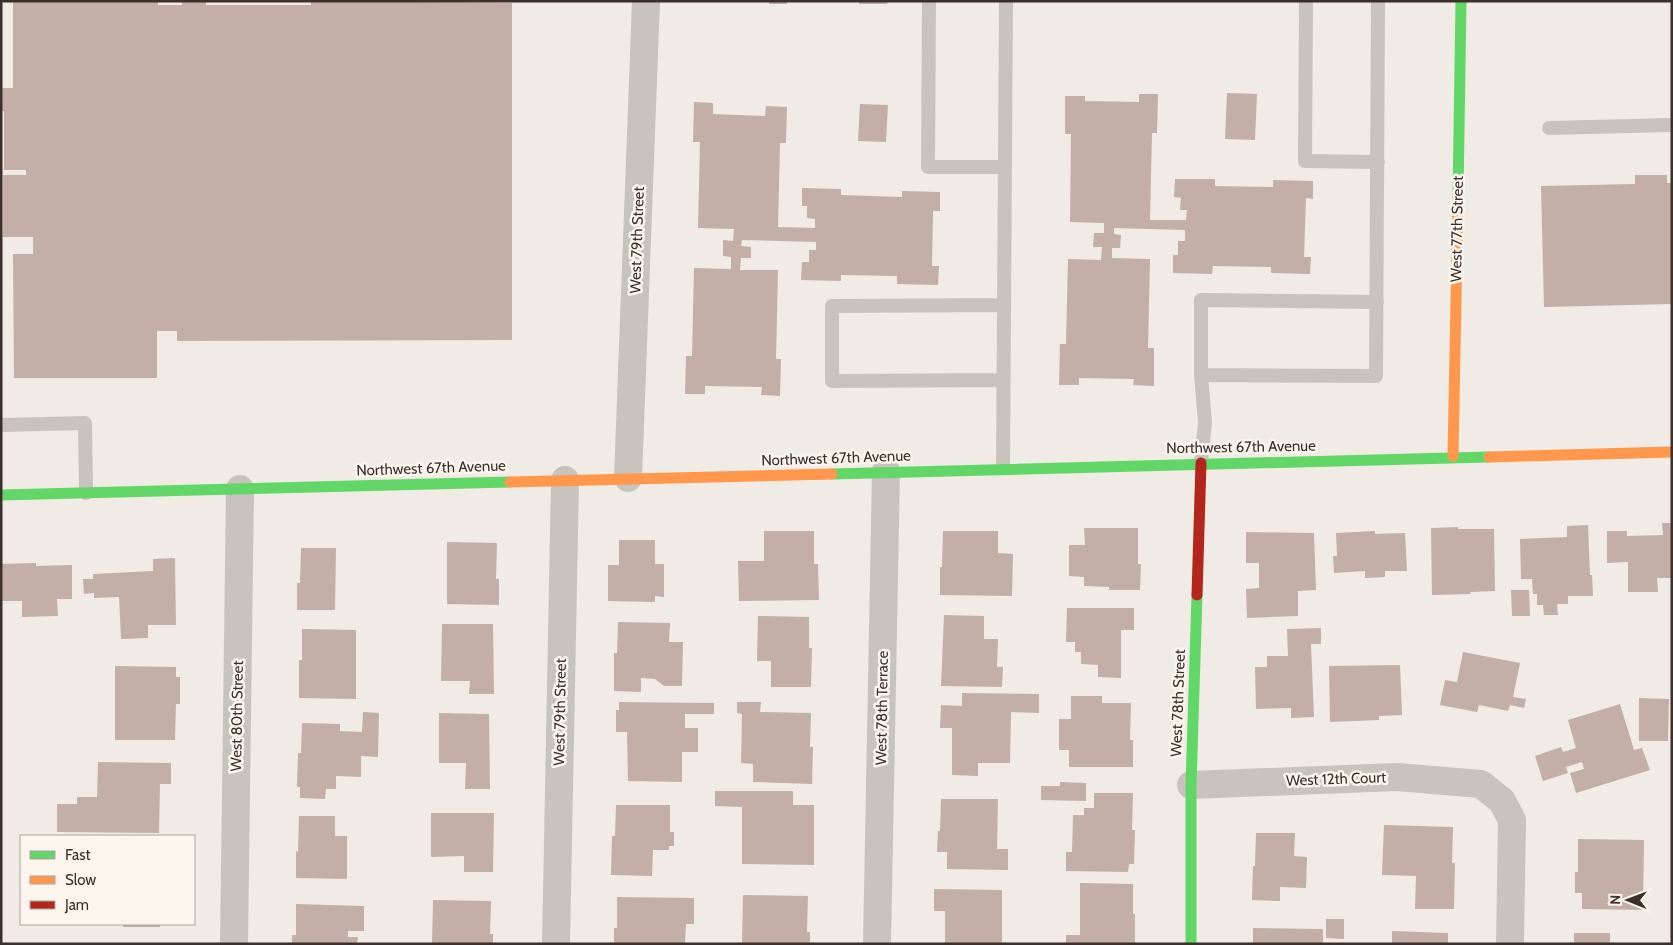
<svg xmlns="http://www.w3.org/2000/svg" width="1673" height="945" font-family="Cabin,sans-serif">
<rect width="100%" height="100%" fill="#f0ebe5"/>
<path fill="#c3afa7" d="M 13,1 L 158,1 L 158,5 L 182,5 L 182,1 L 206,1 L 206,5 L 311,5 L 311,1 L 512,3 L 512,340 L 177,341 L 177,331 L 157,331 L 157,378 L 14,378 L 13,254 L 33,254 L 33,237 L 3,237 L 3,175 L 26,175 L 26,170 L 4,170 L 4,111 L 1,111 L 1,88 L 13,88 Z
M 769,1 L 787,1 L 787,4 L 769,4 Z
M 859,1 L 888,1 L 887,4 L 859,4 Z
M 1227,93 L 1257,94 L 1255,140 L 1225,139 Z
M 1139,94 L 1158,94 L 1157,133 L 1152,133 L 1150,220 L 1186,220 L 1187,210 L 1180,210 L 1181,198 L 1174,197 L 1175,179 L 1215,179 L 1215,186 L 1273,187 L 1273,180 L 1313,181 L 1313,199 L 1306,198 L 1304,257 L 1311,257 L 1310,274 L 1271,273 L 1271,267 L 1213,266 L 1212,274 L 1173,273 L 1173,255 L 1178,255 L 1178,241 L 1185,241 L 1185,230 L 1114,228 L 1114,234 L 1121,235 L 1120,248 L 1112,248 L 1112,258 L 1150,259 L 1148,348 L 1154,348 L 1154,386 L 1133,385 L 1134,379 L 1079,378 L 1079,385 L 1059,385 L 1060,344 L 1066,344 L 1068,259 L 1101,260 L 1102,247 L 1093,247 L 1094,233 L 1104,233 L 1104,223 L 1070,222 L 1071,134 L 1065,134 L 1065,96 L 1085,96 L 1085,101 L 1139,102 Z
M 694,102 L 713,103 L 713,114 L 765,116 L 766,106 L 787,107 L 786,143 L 780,143 L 778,227 L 815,228 L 815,219 L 807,218 L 807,206 L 802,206 L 802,188 L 841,189 L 841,195 L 902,197 L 902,191 L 940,192 L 940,211 L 933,211 L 932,266 L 939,266 L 938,285 L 897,284 L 897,276 L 841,275 L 841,281 L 801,280 L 802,262 L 809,262 L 809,250 L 816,250 L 816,242 L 742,240 L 741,246 L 751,247 L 751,258 L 741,258 L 740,270 L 778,270 L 776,359 L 781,359 L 780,396 L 761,395 L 762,387 L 705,386 L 705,394 L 685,394 L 686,356 L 692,356 L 694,268 L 731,269 L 731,257 L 723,256 L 723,240 L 733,241 L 734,229 L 698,228 L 700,142 L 693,142 Z
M 860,104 L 888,105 L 886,142 L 858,141 Z
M 1635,175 L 1667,175 L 1667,183 L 1672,183 L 1672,304 L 1544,307 L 1541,186 L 1635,184 Z
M 1662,523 L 1672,523 L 1672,578 L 1657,578 L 1658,592 L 1628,592 L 1628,562 L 1607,563 L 1607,531 L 1627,531 L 1627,536 L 1663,535 Z
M 1588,525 L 1590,575 L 1592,575 L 1593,596 L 1568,596 L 1568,604 L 1557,604 L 1558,615 L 1544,615 L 1543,605 L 1537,605 L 1537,594 L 1533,594 L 1532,579 L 1521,579 L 1520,539 L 1567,537 L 1567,526 Z
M 1458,527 L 1458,529 L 1494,529 L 1495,591 L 1470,592 L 1471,594 L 1432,595 L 1431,528 Z
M 1084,528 L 1138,528 L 1138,564 L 1141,564 L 1140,590 L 1109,590 L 1109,587 L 1084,586 L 1084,577 L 1069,576 L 1069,545 L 1085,545 Z
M 764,531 L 814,531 L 814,564 L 818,564 L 819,600 L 739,601 L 738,561 L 764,561 Z
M 943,531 L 998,531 L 998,553 L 1013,554 L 1012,596 L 940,595 L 940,567 L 942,567 Z
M 1375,531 L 1375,534 L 1405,533 L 1407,571 L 1385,571 L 1385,577 L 1365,578 L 1365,571 L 1334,573 L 1333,556 L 1337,556 L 1336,533 Z
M 1246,532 L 1314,533 L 1316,590 L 1298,591 L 1298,616 L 1247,618 L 1246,589 L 1259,588 L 1259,563 L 1246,563 Z
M 619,540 L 655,540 L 655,564 L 664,564 L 664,597 L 655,596 L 655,602 L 608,601 L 608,565 L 619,565 Z
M 447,542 L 497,543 L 496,579 L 499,579 L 499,605 L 447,604 Z
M 301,548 L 336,548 L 335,610 L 297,610 L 297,583 L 300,583 Z
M 175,558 L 176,625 L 148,625 L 148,638 L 121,639 L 119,597 L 94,598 L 94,593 L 84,594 L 83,579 L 93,579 L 93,574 L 153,571 L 153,559 Z
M 36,563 L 36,566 L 72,565 L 72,599 L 57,599 L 58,616 L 22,617 L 22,601 L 1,601 L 1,564 Z
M 1511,590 L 1529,590 L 1530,616 L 1512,616 Z
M 1067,608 L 1134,608 L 1134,630 L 1121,630 L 1121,678 L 1098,677 L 1098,665 L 1081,664 L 1081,652 L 1075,652 L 1075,642 L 1066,642 Z
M 944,615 L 984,616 L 984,639 L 998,639 L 997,667 L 1003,667 L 1002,687 L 941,686 Z
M 758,616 L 809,617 L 809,648 L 812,648 L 811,687 L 771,687 L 771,661 L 757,661 Z
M 618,622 L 670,623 L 669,642 L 683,642 L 682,686 L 664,686 L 655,679 L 641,678 L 641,692 L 614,691 L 614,653 L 617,653 Z
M 442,624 L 493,624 L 494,694 L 469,694 L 470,681 L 441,681 Z
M 1321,628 L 1321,644 L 1311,644 L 1314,717 L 1291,718 L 1291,708 L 1256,709 L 1255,667 L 1267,667 L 1267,656 L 1288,656 L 1287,629 Z
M 302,629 L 356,630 L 356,699 L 299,698 L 299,660 L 302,660 Z
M 1463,652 L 1520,663 L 1513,697 L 1526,699 L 1524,708 L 1510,705 L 1508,711 L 1479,705 L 1477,712 L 1440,705 L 1445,680 L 1457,682 Z
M 1400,665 L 1402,715 L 1379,716 L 1379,720 L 1330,722 L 1329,666 Z
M 115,666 L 176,667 L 176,677 L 180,677 L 180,704 L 176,704 L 175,740 L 115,740 Z
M 962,693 L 1039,694 L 1039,713 L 1011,712 L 1010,763 L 978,763 L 978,776 L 952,775 L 952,728 L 940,728 L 941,705 L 962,706 Z
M 1071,696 L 1102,696 L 1102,703 L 1131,703 L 1130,740 L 1133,740 L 1133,767 L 1069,767 L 1069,750 L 1059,750 L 1059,719 L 1071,719 Z
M 1639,698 L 1669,699 L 1668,741 L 1639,741 Z
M 619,702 L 714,703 L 714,714 L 685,714 L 685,728 L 698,728 L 698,752 L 682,752 L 682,782 L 628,781 L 627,732 L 616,732 L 616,710 L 619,710 Z
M 737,702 L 761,702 L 760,712 L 811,713 L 810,747 L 813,747 L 812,784 L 753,782 L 753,764 L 741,763 L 742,714 L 737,713 Z
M 1620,704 L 1634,750 L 1642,748 L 1650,770 L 1576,793 L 1570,773 L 1584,769 L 1582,762 L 1566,767 L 1568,773 L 1543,781 L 1535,756 L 1561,747 L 1563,752 L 1576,748 L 1568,720 Z
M 363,712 L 379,713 L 378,757 L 361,756 L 361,777 L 336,776 L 336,789 L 326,789 L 325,799 L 300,798 L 300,787 L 297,787 L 298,753 L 301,753 L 302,723 L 340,724 L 340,731 L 362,732 Z
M 439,713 L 489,714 L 490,789 L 465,789 L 466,763 L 439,763 Z
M 98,762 L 171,763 L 171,784 L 160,784 L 159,833 L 57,832 L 57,804 L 77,804 L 77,797 L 97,797 Z
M 1060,782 L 1086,783 L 1086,801 L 1041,800 L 1041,786 L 1060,786 Z
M 715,791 L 793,791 L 793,805 L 814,805 L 814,865 L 742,864 L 742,807 L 715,806 Z
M 1094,793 L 1133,793 L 1132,830 L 1135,830 L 1134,864 L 1129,864 L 1128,872 L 1066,871 L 1066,852 L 1072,852 L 1073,815 L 1084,815 L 1084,808 L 1094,808 Z
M 941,799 L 998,799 L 997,849 L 1008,849 L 1008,870 L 947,869 L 947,852 L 937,852 L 938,831 L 940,831 Z
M 616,805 L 670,805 L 670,832 L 674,832 L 674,846 L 669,846 L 669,850 L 653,850 L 652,876 L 611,875 L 612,836 L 615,836 Z
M 431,813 L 494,813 L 493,872 L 464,872 L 464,856 L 431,857 Z
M 299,816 L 335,816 L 335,836 L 347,836 L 347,879 L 296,878 L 296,851 L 298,852 Z
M 1384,825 L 1453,827 L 1452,863 L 1455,863 L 1454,909 L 1415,909 L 1416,876 L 1382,875 Z
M 1256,833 L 1295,833 L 1294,856 L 1307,857 L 1306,888 L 1280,887 L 1280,901 L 1252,900 L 1253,866 L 1255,866 Z
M 1578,839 L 1644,840 L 1643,910 L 1582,909 L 1582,893 L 1575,893 L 1575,872 L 1578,872 Z
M 1080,883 L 1133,884 L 1133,914 L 1135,914 L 1135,944 L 1066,944 L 1066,935 L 1080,935 Z
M 934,889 L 1002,890 L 1002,944 L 945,944 L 945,911 L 934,911 Z
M 743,895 L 808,896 L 807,932 L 810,932 L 810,944 L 742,944 Z
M 617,897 L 694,898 L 694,924 L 686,924 L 685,944 L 614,944 L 614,928 L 617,928 Z
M 433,900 L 491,901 L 490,934 L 493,934 L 493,944 L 432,944 Z
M 296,904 L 364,906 L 364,931 L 348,931 L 348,937 L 358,937 L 357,944 L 292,944 L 292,935 L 296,935 Z
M 1326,919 L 1344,919 L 1344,939 L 1326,938 Z
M 123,924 L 160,924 L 160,927 L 123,927 Z
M 1253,928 L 1323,929 L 1323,944 L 1253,944 Z
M 1392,931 L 1448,933 L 1448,944 L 1392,944 Z
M 1574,933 L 1610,933 L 1610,944 L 1574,944 Z"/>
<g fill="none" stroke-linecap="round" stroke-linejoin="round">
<path stroke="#c9c3be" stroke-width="14" d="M 929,1 L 928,167 L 1005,167
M 1306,1 L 1305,161 L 1378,162
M 1549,128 L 1672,125
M 1377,302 L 1201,300 L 1201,375 L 1376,376 C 1377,251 1378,126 1378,1
M 1201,375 L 1205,422 L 1201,463
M 1003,380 L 832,381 L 832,306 L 1004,305
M 1,425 L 85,423 L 86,493
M 1003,468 L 1006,1"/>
<path stroke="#c9c3be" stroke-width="28" d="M 628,478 L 646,1
M 1191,785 L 1397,777 L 1481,784 L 1502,801 L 1512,820 L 1510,944
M 234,944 L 240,489
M 556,944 L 565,480
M 877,944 L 886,471"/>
<path stroke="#63d668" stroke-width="11" d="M 1458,196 L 1461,1
M 832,474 L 1489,457
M 1,495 L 510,482
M 1191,944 L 1191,785 L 1197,595"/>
<path stroke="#ff974d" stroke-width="11" d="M 1453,456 L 1458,196
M 1489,457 L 1672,452
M 510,482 L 832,474"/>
<path stroke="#b3261e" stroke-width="11" d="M 1197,595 L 1201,463"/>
</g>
<g text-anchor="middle" stroke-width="5" stroke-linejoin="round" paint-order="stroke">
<g font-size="15" fill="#3b302b" stroke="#fbf5ee">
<text transform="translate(1457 229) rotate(-89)" y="5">West 77th Street</text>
<text transform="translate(637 240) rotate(-88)" y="5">West 79th Street</text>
<text transform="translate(1241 447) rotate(-1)" y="5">Northwest 67th Avenue</text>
<text transform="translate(836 458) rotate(-2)" y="5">Northwest 67th Avenue</text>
<text transform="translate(431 468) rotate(-2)" y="5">Northwest 67th Avenue</text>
<text transform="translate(1178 703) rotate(-88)" y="5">West 78th Street</text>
<text transform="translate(882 708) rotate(-89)" y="5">West 78th Terrace</text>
<text transform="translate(560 712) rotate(-89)" y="5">West 79th Street</text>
<text transform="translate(237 716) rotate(-89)" y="5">West 80th Street</text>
<text transform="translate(1336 779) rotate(-2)" y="5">West 12th Court</text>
</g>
</g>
<rect width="1673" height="945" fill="none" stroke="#3b302b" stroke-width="5"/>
<rect x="20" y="835" width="175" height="90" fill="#fbf5ee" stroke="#aea6a0"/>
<rect x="30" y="851" width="25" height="8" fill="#63d668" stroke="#aea6a0"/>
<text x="65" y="860" font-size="15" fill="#3b302b">Fast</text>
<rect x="30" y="876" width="25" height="8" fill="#ff974d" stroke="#aea6a0"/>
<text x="65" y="885" font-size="15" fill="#3b302b">Slow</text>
<rect x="30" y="901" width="25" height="8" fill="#b3261e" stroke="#aea6a0"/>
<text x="65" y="910" font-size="15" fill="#3b302b">Jam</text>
<g transform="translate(1628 900) rotate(271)" stroke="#fbf5ee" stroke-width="4" paint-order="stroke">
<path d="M0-4L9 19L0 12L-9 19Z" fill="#3b302b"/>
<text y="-8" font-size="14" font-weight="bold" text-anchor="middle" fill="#3b302b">N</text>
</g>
</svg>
